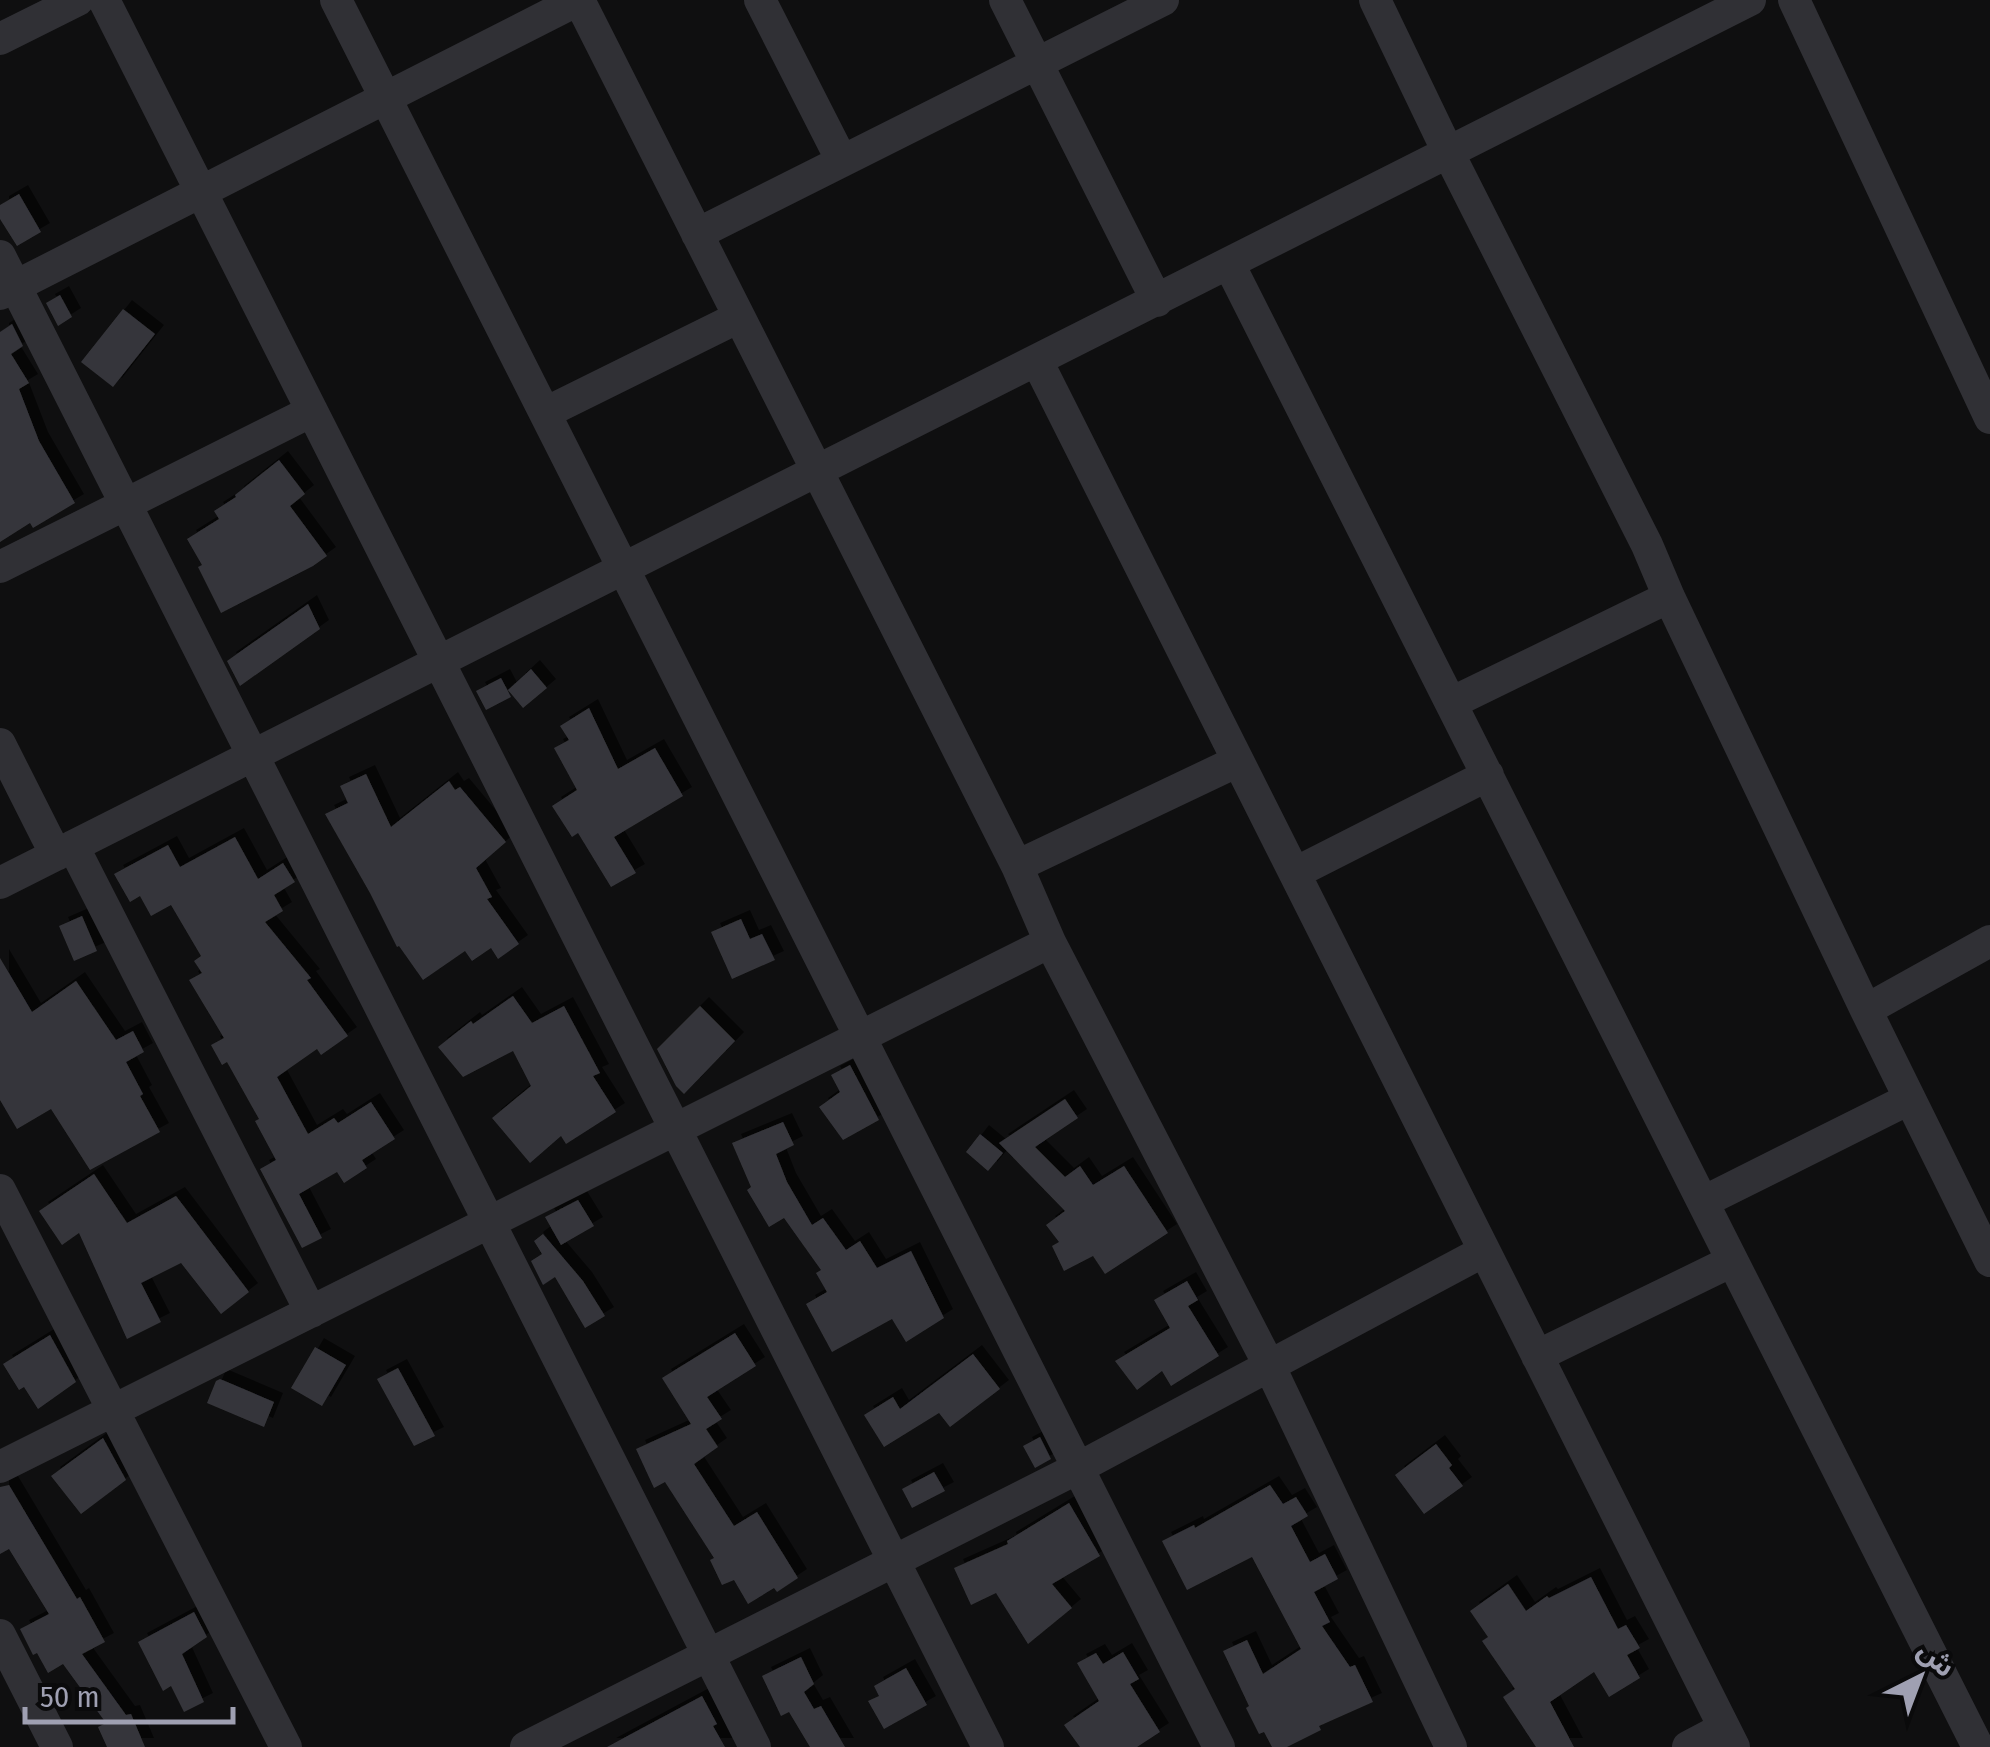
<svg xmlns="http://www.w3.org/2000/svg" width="1990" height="1747" font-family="'Fira Sans Condensed','Noto Sans Arabic',sans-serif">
<defs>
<filter id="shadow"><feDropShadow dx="9" dy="-9" stdDeviation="0" flood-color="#0009"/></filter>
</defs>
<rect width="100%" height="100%" fill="#0f0f10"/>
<path fill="#36363b" filter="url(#shadow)" d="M 19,194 L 41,232 L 17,246 L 0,219 L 0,205 Z
M 60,295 L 72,317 L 58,326 L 46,303 Z
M 123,309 L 155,334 L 113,387 L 81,362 Z
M 12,324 L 23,346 L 11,354 L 29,383 L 19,389 L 39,441 L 75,503 L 33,528 L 30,523 L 0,542 L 0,332 Z
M 279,460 L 305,494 L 290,506 L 327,556 L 313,566 L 221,613 L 198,567 L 202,565 L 187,539 L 219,519 L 214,511 L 236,497 L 235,495 Z
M 308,604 L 320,629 L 240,686 L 227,661 Z
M 531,669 L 547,688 L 523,708 L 508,690 Z
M 501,678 L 511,697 L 486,710 L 476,691 Z
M 589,708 L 618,769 L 655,748 L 683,796 L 614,837 L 636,873 L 611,887 L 578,833 L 572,837 L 552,806 L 577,790 L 554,748 L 569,740 L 560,726 Z
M 366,774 L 391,827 L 449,781 L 455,790 L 460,787 L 506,842 L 476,868 L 492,897 L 487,899 L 519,944 L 498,959 L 491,948 L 472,961 L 465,951 L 423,980 L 399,946 L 397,947 L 370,893 L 325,814 L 348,803 L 340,786 Z
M 235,837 L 258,879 L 283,863 L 293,879 L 295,882 L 274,895 L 283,911 L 265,922 L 311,978 L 307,980 L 348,1036 L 321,1055 L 317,1049 L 277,1077 L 308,1134 L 334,1118 L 338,1123 L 371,1102 L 395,1139 L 362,1160 L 367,1168 L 344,1183 L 337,1172 L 299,1194 L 322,1238 L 302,1248 L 260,1169 L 276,1160 L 255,1121 L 259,1119 L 227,1062 L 222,1065 L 211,1045 L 224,1038 L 189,980 L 202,973 L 194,961 L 201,956 L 171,905 L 151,916 L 140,896 L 130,902 L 114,874 L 168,845 L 180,867 Z
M 82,916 L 97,951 L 74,961 L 59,926 Z
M 741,919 L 750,939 L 762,934 L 775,960 L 732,979 L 711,932 Z
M 0,958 L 32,1012 L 76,981 L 116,1040 L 133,1031 L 144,1052 L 126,1062 L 143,1094 L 140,1096 L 160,1132 L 90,1170 L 51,1109 L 17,1129 L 0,1100 Z
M 513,996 L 532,1023 L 564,1006 L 600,1073 L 593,1076 L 616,1112 L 566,1144 L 561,1136 L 530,1163 L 492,1118 L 531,1086 L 513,1051 L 463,1077 L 438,1047 L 471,1021 L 473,1024 Z
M 700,1006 L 735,1041 L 684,1094 L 676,1086 L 657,1049 Z
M 850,1065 L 879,1120 L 843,1140 L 819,1107 L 840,1092 L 831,1075 Z
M 1065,1099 L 1078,1118 L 1035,1147 L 1065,1177 L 1080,1166 L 1093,1185 L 1124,1166 L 1168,1233 L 1105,1274 L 1093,1256 L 1064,1271 L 1052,1246 L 1059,1242 L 1046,1225 L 1065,1211 L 999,1143 Z
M 783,1122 L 794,1145 L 776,1154 L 787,1182 L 812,1225 L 823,1218 L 846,1250 L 860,1241 L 877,1268 L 911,1251 L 944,1318 L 906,1342 L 892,1319 L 832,1352 L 806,1304 L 827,1292 L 816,1273 L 821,1270 L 784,1218 L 769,1227 L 747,1190 L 751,1187 L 732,1143 Z
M 980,1134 L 1003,1153 L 988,1171 L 966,1152 Z
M 94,1174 L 127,1223 L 176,1196 L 249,1292 L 221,1314 L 181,1263 L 141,1283 L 161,1322 L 127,1339 L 79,1233 L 62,1245 L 39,1211 Z
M 578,1200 L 594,1226 L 561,1245 L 545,1217 Z
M 543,1234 L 583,1281 L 605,1316 L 585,1328 L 555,1277 L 543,1285 L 531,1261 L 542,1254 L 534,1241 Z
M 1187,1281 L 1198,1300 L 1188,1306 L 1219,1356 L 1171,1386 L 1162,1371 L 1137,1390 L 1115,1361 L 1170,1328 L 1154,1300 Z
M 735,1333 L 756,1366 L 707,1397 L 722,1419 L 706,1429 L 718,1447 L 694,1464 L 734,1526 L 757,1512 L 798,1578 L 777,1592 L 774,1588 L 748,1604 L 734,1580 L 722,1585 L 710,1560 L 714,1558 L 665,1482 L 654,1488 L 636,1449 L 691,1424 L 662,1378 Z
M 50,1335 L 76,1382 L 38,1409 L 24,1387 L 19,1390 L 3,1364 Z
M 315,1347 L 346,1365 L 322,1406 L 291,1388 Z
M 973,1354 L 1000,1389 L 950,1427 L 939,1413 L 884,1447 L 864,1415 L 893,1397 L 900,1409 Z
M 398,1368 L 435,1436 L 414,1446 L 377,1379 Z
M 220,1379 L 274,1402 L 264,1427 L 207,1403 L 216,1381 Z
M 1040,1437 L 1051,1459 L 1035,1468 L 1023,1446 Z
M 103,1438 L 126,1480 L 81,1514 L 51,1476 Z
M 1436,1444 L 1452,1465 L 1449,1468 L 1463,1486 L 1424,1514 L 1395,1475 Z
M 934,1472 L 945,1491 L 912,1508 L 902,1489 Z
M 9,1485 L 77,1599 L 80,1597 L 105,1642 L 82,1654 L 126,1715 L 131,1714 L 145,1747 L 107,1747 L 98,1727 L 106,1723 L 63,1664 L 48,1673 L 37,1653 L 33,1655 L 20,1629 L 49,1614 L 9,1549 L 0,1554 L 0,1487 Z
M 1270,1485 L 1283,1504 L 1296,1497 L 1308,1516 L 1291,1526 L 1310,1562 L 1325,1554 L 1338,1579 L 1314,1592 L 1330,1622 L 1322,1626 L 1350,1667 L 1355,1665 L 1373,1702 L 1319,1726 L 1321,1730 L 1287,1747 L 1272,1747 L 1264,1732 L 1259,1734 L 1246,1708 L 1249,1706 L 1223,1651 L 1247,1640 L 1263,1674 L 1301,1649 L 1252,1557 L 1187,1590 L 1162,1541 L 1194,1525 L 1195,1528 Z
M 1069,1503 L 1100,1556 L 1052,1584 L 1072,1608 L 1028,1644 L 996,1593 L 971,1605 L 954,1568 L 1008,1544 L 1007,1541 Z
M 1591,1577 L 1618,1629 L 1626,1625 L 1640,1648 L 1627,1655 L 1640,1678 L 1609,1697 L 1594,1672 L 1550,1702 L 1574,1747 L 1536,1747 L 1503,1697 L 1515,1689 L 1482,1641 L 1488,1637 L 1470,1611 L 1508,1584 L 1526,1611 L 1547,1596 L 1549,1598 Z
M 194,1612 L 207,1637 L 182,1654 L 204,1702 L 184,1712 L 171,1686 L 163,1691 L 138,1642 Z
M 1123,1652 L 1139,1679 L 1130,1684 L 1160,1732 L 1137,1747 L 1080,1747 L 1064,1725 L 1099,1701 L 1077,1663 L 1096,1653 L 1103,1664 Z
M 801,1657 L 814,1684 L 804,1692 L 814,1709 L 821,1706 L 845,1747 L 810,1747 L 789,1712 L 781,1716 L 762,1676 Z
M 906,1668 L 927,1705 L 884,1729 L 868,1701 L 879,1696 L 874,1686 Z
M 702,1696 L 717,1724 L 713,1726 L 725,1747 L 607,1747 Z"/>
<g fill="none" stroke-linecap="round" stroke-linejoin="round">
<path stroke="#303035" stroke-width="32" d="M 104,0 L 988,1747
M 336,0 L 1219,1747
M 579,0 L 1017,866 L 1050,942 L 1269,1365 L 1451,1747
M 760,0 L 842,161
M 1005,0 L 1157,301
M 1375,0 L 1449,154 L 1647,545 L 1669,597 L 1866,1010 L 1990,1261
M 1794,0 L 1990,418
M 0,39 L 78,0
M 697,234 L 1163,0
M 0,256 L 755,1747
M 1229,264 L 1978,1747
M 0,294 L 578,0
M 1037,361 L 1734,1747
M 545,413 L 739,317
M 0,567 L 312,411
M 1451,703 L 1669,597
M 0,744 L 56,855
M 73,846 L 311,1312
M 1017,866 L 1238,761
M 1295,873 L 1488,775
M 0,883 L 1750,0
M 1866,1010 L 1990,941
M 0,1190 L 286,1747
M 1703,1202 L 1909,1099
M 1537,1356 L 1732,1261
M 0,1467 L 1050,942
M 0,1635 L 57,1747
M 526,1747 L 1078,1468 L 1484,1251
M 1688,1747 L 1724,1728"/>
</g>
<g transform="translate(1920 1677) rotate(42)" stroke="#0a0a0b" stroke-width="8" paint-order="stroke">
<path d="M0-8L18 38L0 25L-18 38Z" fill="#9fa0b2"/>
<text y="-15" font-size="28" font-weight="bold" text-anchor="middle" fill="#9fa0b2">ش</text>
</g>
<path d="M25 1707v15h208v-15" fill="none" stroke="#9fa0b2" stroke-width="5"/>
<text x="40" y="1707" font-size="30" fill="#9fa0b2" stroke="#0a0a0b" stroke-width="8" paint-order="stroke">50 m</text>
</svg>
